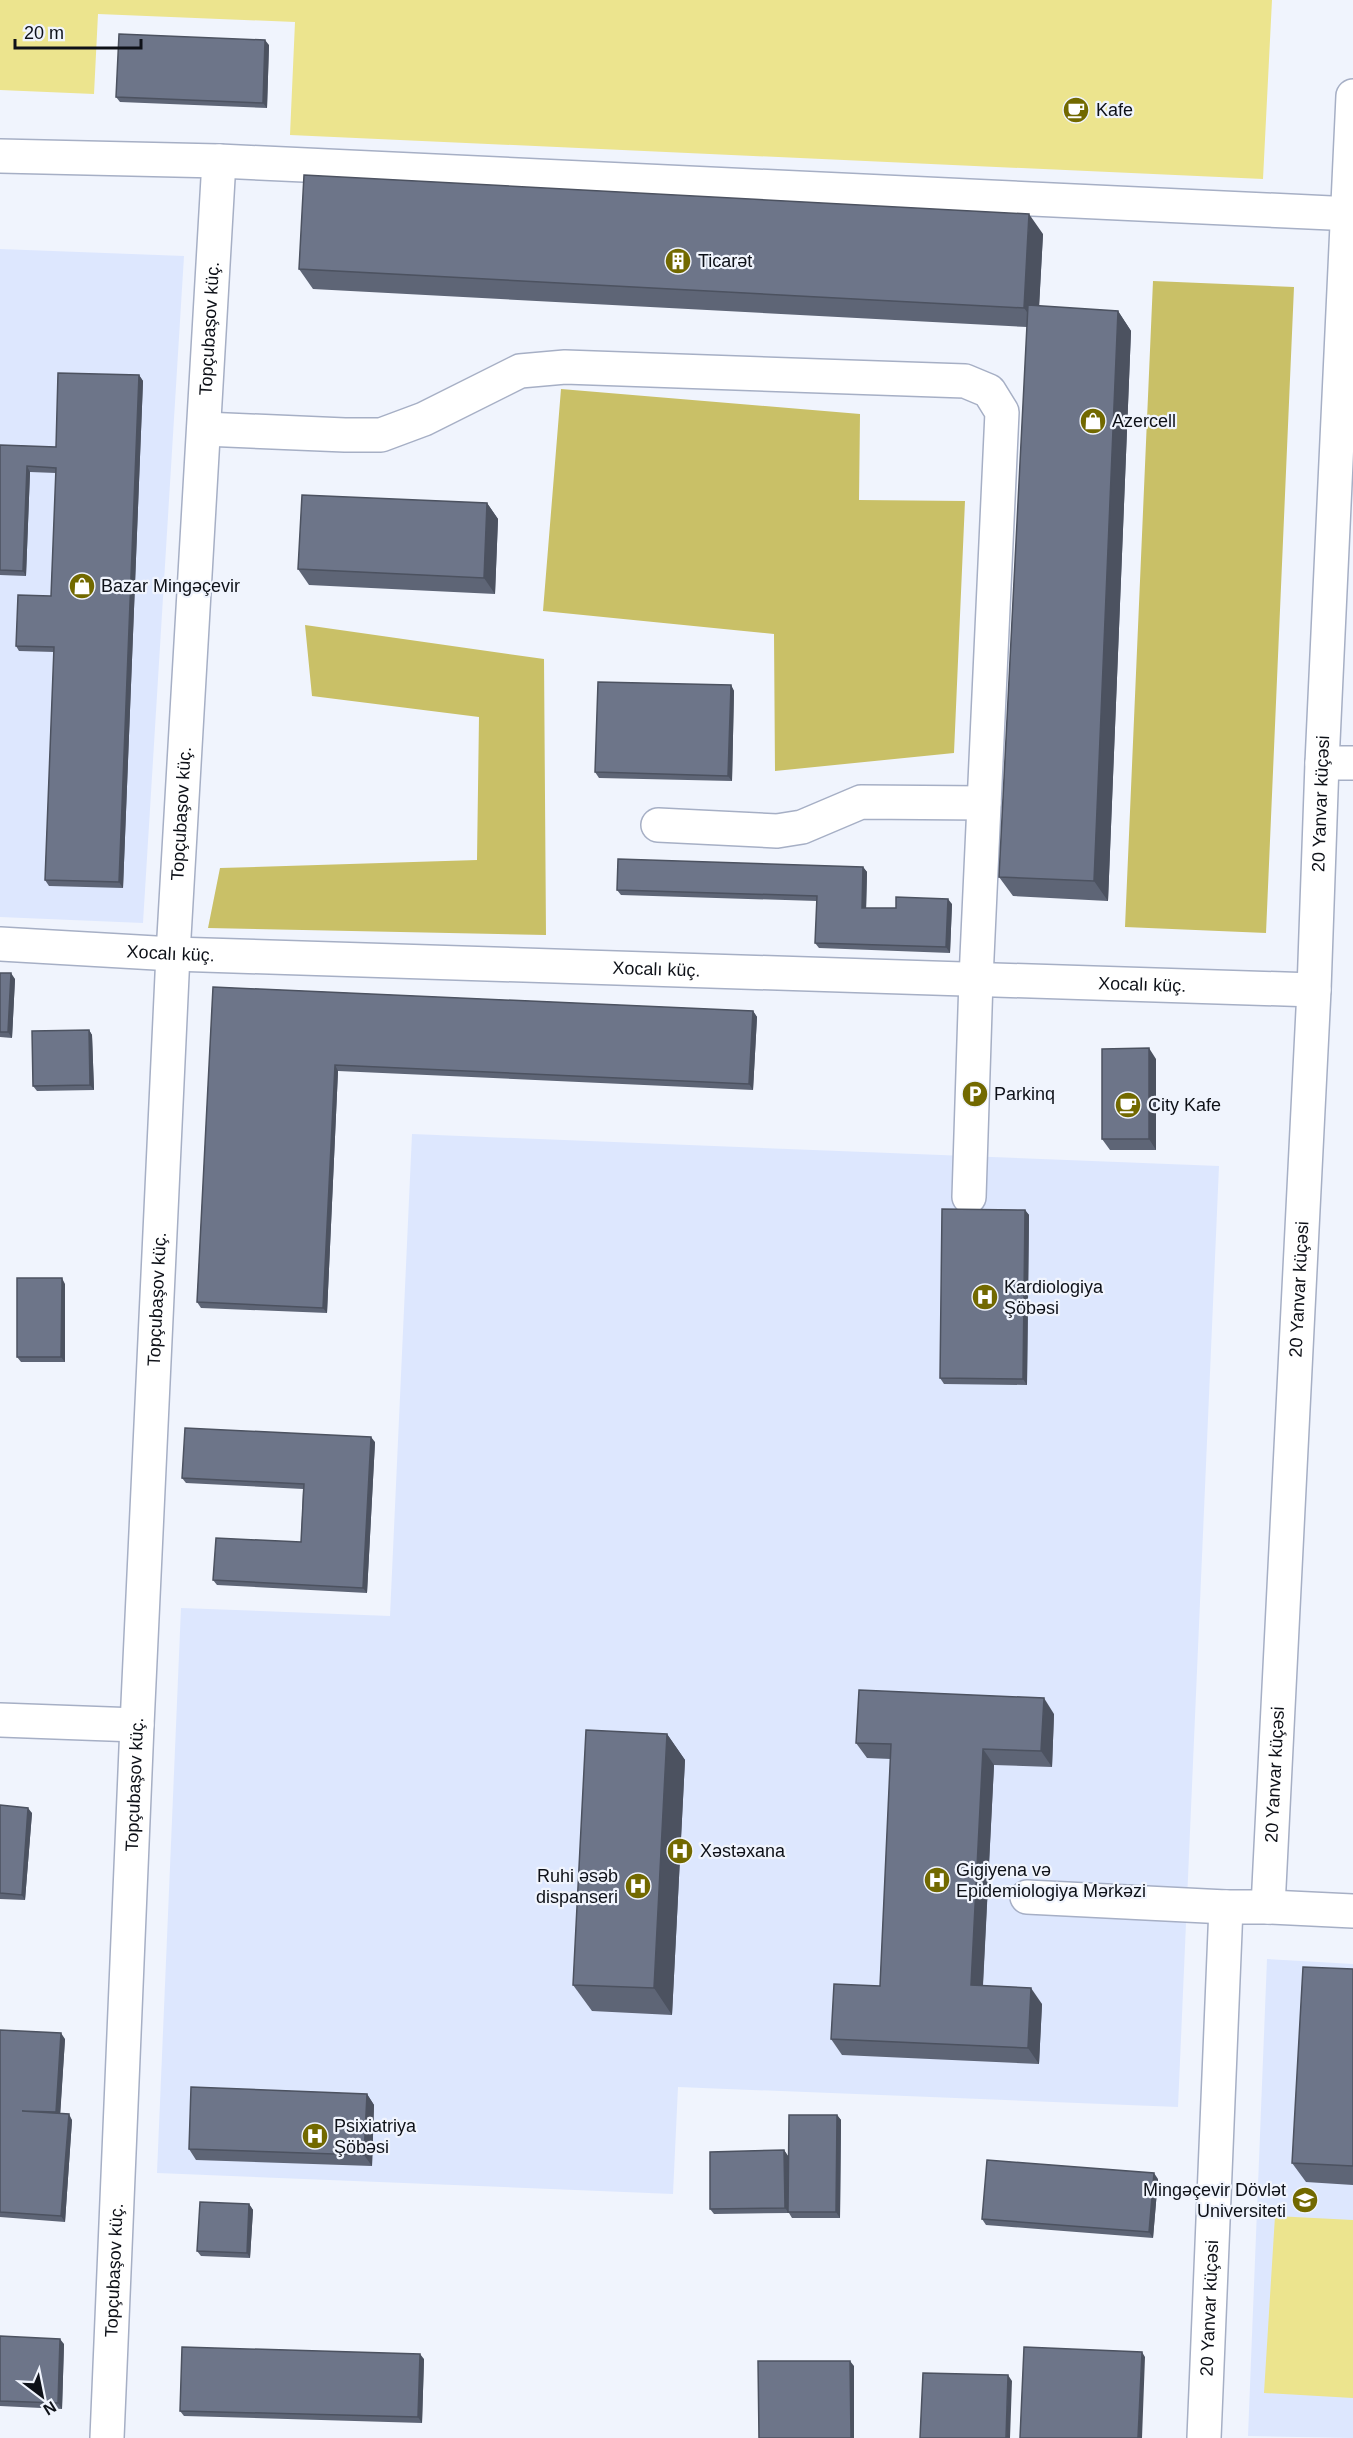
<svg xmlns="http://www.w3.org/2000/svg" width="1353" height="2438" font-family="Helvetica,sans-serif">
<rect width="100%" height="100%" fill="#f0f4fd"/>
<path fill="#dde7fe" d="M 0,249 L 184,256 L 143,923 L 0,917 Z
M 412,1134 L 1219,1166 L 1178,2107 L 678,2087 L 673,2194 L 157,2173 L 181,1608 L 390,1616 Z
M 1267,1959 L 1353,1964 L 1353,2438 L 1248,2436 Z"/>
<path fill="#ece48e" d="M 0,0 L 1272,0 L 1263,179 L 290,135 L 295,22 L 98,14 L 94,94 L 0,90 Z
M 1275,2216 L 1353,2220 L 1353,2398 L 1264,2393 Z"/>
<path fill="#c9c067" d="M 1153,281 L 1294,287 L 1266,933 L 1125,927 Z
M 561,389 L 860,414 L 859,500 L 965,501 L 954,753 L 775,771 L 774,634 L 543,611 Z
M 305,625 L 544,659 L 546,935 L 208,928 L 220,868 L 477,860 L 479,717 L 312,696 Z"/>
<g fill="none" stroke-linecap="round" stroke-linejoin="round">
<defs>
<g id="minor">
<path d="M 0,156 L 219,161 L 1353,214"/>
<path d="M 204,429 L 345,435 L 381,435 L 424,419 L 520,371 L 565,367 L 965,381 L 989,391 L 1002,412 L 976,979 L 969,1197"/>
<path d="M 1322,763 L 1353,763"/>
<path d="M 658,825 L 777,831 L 802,827 L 861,802 L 984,803"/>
<path id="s1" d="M 0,944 L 173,954 L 1314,990"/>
<path d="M 0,1720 L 137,1725"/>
<path d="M 1027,1897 L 1226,1907"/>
<path d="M 1268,1907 L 1353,1911"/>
<path id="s2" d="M 107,2438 L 137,1725 L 173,954 L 219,161"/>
<path id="s3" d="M 1204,2438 L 1226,1907 L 1268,1907 L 1314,990 L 1322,763 L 1353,96"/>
</g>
</defs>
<use href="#minor" stroke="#a6afc5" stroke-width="36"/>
<use href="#minor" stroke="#fff" stroke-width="33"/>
</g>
<path fill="#5e6576" d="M 269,45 L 267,108 L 120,102 L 116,97 Z
M 1043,234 L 1039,306 L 1118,311 L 1131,331 L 1108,901 L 1013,896 L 999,877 L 1027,327 L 313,289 L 299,269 Z
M 139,375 L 143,381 L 123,888 L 49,886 L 45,880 L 54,652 L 19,651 L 16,646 L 51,596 L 56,473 L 30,472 L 26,576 L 0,575 L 0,445 L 56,447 Z
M 487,503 L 498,519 L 495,594 L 309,585 L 298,569 Z
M 731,685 L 734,691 L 732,781 L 599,778 L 595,772 Z
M 863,867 L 867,872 L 866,908 L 896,908 L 952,904 L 950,953 L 819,948 L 815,943 L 817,901 L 621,895 L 617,890 Z
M 0,973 L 15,979 L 12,1038 L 0,1037 Z
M 213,987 L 753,1011 L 757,1017 L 753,1090 L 338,1071 L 327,1313 L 201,1308 L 197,1302 Z
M 89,1030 L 92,1035 L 94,1090 L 37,1091 L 33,1086 Z
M 1156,1059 L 1156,1150 L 1110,1150 L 1102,1139 Z
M 1025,1210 L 1029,1215 L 1027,1385 L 944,1384 L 940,1378 Z
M 65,1284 L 65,1362 L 21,1362 L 17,1357 Z
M 375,1442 L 367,1593 L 217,1585 L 213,1580 L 301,1542 L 303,1489 L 186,1483 L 182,1478 Z
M 1054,1714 L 1052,1767 L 994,1765 L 983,1986 L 1042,2004 L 1039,2064 L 842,2055 L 831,2039 L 880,1986 L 891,1759 L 867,1758 L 856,1743 Z
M 667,1734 L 685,1760 L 672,2015 L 592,2011 L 573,1985 Z
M 0,1805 L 32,1813 L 25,1900 L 0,1899 Z
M 1353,1969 L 1353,2185 L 1306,2182 L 1292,2163 Z
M 0,2030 L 65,2039 L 60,2114 L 72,2120 L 65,2222 L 0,2217 Z
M 367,2094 L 374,2105 L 372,2166 L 196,2160 L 189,2149 Z
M 837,2115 L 841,2120 L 840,2218 L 792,2218 L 789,2213 L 714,2214 L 710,2209 L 784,2150 L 788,2156 L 789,2194 Z
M 1158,2179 L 1153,2238 L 986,2225 L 982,2219 Z
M 249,2204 L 253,2210 L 250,2258 L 201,2256 L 197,2251 Z
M 0,2336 L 64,2344 L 62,2409 L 0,2406 Z
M 424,2359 L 422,2423 L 184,2416 L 180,2411 Z"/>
<path fill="#4c5260" d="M 265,40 L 269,45 L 267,108 L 263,103 Z
M 1029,214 L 1043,234 L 1038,327 L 1024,308 Z
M 1118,311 L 1131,331 L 1108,901 L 1094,881 Z
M 139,375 L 143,381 L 123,888 L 119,882 Z
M 27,466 L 30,472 L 26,576 L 23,571 Z
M 487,503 L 498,519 L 495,594 L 484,578 Z
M 731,685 L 734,691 L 732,781 L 728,776 Z
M 863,867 L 867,872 L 866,913 L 862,908 Z
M 948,899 L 952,904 L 950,953 L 946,947 Z
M 11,973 L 15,979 L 12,1038 L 8,1032 Z
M 753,1011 L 757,1017 L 753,1090 L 749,1084 Z
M 89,1030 L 92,1035 L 94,1090 L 90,1085 Z
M 1149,1048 L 1156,1059 L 1156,1150 L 1149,1139 Z
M 335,1065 L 338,1071 L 327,1313 L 323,1308 Z
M 1025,1210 L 1029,1215 L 1027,1385 L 1023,1379 Z
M 62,1278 L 65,1284 L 65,1362 L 61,1357 Z
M 371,1437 L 375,1442 L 367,1593 L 363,1588 Z
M 1044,1698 L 1054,1714 L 1052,1767 L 1041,1751 Z
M 667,1734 L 685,1760 L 672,2015 L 654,1988 Z
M 983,1749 L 994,1765 L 982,2001 L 971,1985 Z
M 28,1808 L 32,1813 L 25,1900 L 22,1895 Z
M 1031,1988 L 1042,2004 L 1039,2064 L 1028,2048 Z
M 61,2033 L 65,2039 L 60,2118 L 56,2112 Z
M 367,2094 L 374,2105 L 372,2166 L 364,2155 Z
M 69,2114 L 72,2120 L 65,2222 L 61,2216 Z
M 837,2115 L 841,2120 L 840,2218 L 836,2212 Z
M 784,2150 L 788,2156 L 789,2213 L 785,2208 Z
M 1154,2173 L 1158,2179 L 1153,2238 L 1149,2232 Z
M 249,2204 L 253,2210 L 250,2258 L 247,2253 Z
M 60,2339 L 64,2344 L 62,2409 L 58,2403 Z
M 1142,2352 L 1145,2357 L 1142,2438 L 1138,2438 Z
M 420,2354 L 424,2359 L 422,2423 L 418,2417 Z
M 850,2361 L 854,2366 L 854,2438 L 851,2438 Z
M 1008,2375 L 1012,2381 L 1010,2438 L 1006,2438 Z"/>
<path fill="#6d7589" stroke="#4c5260" stroke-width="1.5" d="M 119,34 L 265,40 L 263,103 L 116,97 Z
M 304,175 L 1029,214 L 1024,308 L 299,269 Z
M 1028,305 L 1118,311 L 1094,881 L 999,877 Z
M 58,373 L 139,375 L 119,882 L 45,880 L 54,647 L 16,646 L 18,595 L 51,596 L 56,468 L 27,466 L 23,571 L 0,570 L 0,445 L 56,447 Z
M 302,495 L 487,503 L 484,578 L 298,569 Z
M 598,682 L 731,685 L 728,776 L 595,772 Z
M 618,859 L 863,867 L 862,908 L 896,908 L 896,897 L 948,899 L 946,947 L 815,943 L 817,896 L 617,890 Z
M 0,973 L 11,973 L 8,1032 L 0,1032 Z
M 213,987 L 753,1011 L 749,1084 L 335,1065 L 323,1308 L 197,1302 Z
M 89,1030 L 90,1085 L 33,1086 L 32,1031 Z
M 1149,1048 L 1149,1139 L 1102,1139 L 1102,1049 Z
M 942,1209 L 1025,1210 L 1023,1379 L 940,1378 Z
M 17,1278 L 62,1278 L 61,1357 L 17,1357 Z
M 185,1428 L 371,1437 L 363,1588 L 213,1580 L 216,1538 L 301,1542 L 304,1484 L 182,1478 Z
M 859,1690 L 1044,1698 L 1041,1751 L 983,1749 L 971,1985 L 1031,1988 L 1028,2048 L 831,2039 L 834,1984 L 880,1986 L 891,1744 L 856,1743 Z
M 586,1730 L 667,1734 L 654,1988 L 573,1985 Z
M 0,1805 L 28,1808 L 22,1895 L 0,1893 Z
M 1303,1967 L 1353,1969 L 1353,2166 L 1292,2163 Z
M 0,2030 L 61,2033 L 56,2112 L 22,2111 L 69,2114 L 61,2216 L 0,2212 Z
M 191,2087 L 367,2094 L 364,2155 L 189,2149 Z
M 789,2115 L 837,2115 L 836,2212 L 788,2212 Z
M 784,2150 L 785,2208 L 710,2209 L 710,2152 Z
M 987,2160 L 1154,2173 L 1149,2232 L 982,2219 Z
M 200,2202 L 249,2204 L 247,2253 L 197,2251 Z
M 0,2336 L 60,2339 L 58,2403 L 0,2401 Z
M 182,2347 L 420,2354 L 418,2417 L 180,2411 Z
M 1024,2347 L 1142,2352 L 1138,2438 L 1020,2438 Z
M 758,2361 L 850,2361 L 851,2438 L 759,2438 Z
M 923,2373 L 1008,2375 L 1006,2438 L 920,2438 Z"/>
<defs>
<symbol id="cafe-disc" viewBox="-11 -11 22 22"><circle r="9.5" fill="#726900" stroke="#f0f4fd"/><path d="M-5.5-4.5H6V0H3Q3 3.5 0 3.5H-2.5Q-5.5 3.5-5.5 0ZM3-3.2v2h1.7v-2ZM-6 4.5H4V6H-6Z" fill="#fff"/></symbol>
<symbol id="building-disc" viewBox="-11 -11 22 22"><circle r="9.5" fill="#726900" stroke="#f0f4fd"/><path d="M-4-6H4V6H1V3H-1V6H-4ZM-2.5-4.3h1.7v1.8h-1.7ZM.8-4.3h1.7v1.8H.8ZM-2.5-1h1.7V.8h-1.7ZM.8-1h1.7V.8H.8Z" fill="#fff"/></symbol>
<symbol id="shop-disc" viewBox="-11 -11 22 22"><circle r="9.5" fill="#726900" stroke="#f0f4fd"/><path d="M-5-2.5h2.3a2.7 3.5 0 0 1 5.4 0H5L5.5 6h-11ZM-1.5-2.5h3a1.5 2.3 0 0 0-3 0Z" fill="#fff"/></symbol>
<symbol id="parking-disc" viewBox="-11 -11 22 22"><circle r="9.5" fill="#726900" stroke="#f0f4fd"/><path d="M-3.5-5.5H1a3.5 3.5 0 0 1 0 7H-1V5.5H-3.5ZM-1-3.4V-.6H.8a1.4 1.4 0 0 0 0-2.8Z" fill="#fff"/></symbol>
<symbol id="hospital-disc" viewBox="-11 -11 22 22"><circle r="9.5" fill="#726900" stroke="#f0f4fd"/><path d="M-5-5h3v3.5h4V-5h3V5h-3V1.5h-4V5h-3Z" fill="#fff"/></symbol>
<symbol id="university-disc" viewBox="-11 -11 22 22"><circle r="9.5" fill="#726900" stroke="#f0f4fd"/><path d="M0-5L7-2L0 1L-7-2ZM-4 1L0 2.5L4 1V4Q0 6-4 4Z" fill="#fff"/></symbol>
</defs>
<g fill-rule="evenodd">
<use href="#cafe-disc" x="1061" y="95" width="30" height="30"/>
<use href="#building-disc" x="663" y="246" width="30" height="30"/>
<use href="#shop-disc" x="1078" y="406" width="30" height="30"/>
<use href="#shop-disc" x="67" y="571" width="30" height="30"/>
<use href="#parking-disc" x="960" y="1079" width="30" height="30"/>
<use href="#cafe-disc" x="1113" y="1090" width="30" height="30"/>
<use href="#hospital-disc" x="970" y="1282" width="30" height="30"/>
<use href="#hospital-disc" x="665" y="1836" width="30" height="30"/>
<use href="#hospital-disc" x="922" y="1865" width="30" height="30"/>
<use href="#hospital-disc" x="623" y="1871" width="30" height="30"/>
<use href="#hospital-disc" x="300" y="2121" width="30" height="30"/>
<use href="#university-disc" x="1290" y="2185" width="30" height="30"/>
</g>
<g text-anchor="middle" stroke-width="4.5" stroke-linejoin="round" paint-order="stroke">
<g font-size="18" fill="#0e1118" stroke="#f0f4fd" text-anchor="start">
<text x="1096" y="116">Kafe</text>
<text x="698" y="267">Ticarət</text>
<text x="1112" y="427">Azercell</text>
<text x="101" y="592">Bazar Mingəçevir</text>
<text x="994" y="1100">Parkinq</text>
<text x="1148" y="1111">City Kafe</text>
<text x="1004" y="1293">Kardiologiya<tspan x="1004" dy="21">Şöbəsi</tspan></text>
<text x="700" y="1857">Xəstəxana</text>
<text x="956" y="1876">Gigiyena və<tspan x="956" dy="21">Epidemiologiya Mərkəzi</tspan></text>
<text x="618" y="1882" text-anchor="end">Ruhi əsəb<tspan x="618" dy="21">dispanseri</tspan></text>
<text x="334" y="2132">Psixiatriya<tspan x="334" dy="21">Şöbəsi</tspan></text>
<text x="1286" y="2196" text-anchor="end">Mingəçevir Dövlət<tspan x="1286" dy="21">Universiteti</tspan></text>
</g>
<g font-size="18" fill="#0e1118" stroke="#f0f4fd">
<text dy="6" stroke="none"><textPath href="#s2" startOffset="2112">Topçubaşov küç.</textPath></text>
<text dy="6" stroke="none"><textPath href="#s3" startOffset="1678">20 Yanvar küçəsi</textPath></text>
<text dy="6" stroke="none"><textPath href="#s2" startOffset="1626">Topçubaşov küç.</textPath></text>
<text dy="6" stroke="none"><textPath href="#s1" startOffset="171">Xocalı küç.</textPath></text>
<text dy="6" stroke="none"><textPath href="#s1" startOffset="657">Xocalı küç.</textPath></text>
<text dy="6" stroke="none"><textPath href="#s1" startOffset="1143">Xocalı küç.</textPath></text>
<text dy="6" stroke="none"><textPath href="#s3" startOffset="1192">20 Yanvar küçəsi</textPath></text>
<text dy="6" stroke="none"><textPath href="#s2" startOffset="1140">Topçubaşov küç.</textPath></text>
<text dy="6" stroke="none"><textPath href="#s3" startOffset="706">20 Yanvar küçəsi</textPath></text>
<text dy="6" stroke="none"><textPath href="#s2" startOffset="654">Topçubaşov küç.</textPath></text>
<text dy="6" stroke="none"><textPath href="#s2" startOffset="168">Topçubaşov küç.</textPath></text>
<text dy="6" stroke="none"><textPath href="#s3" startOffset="130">20 Yanvar küçəsi</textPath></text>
</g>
</g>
<g transform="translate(42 2396) rotate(148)" stroke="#f0f4fd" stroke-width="4.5" paint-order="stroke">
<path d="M0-4.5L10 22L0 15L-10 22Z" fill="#0e1118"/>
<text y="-9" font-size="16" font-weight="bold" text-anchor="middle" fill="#0e1118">N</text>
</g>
<path d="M15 39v9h126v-9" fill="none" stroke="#0e1118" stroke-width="3"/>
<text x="24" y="39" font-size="18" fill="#0e1118" stroke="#f0f4fd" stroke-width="4.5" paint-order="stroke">20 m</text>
</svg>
